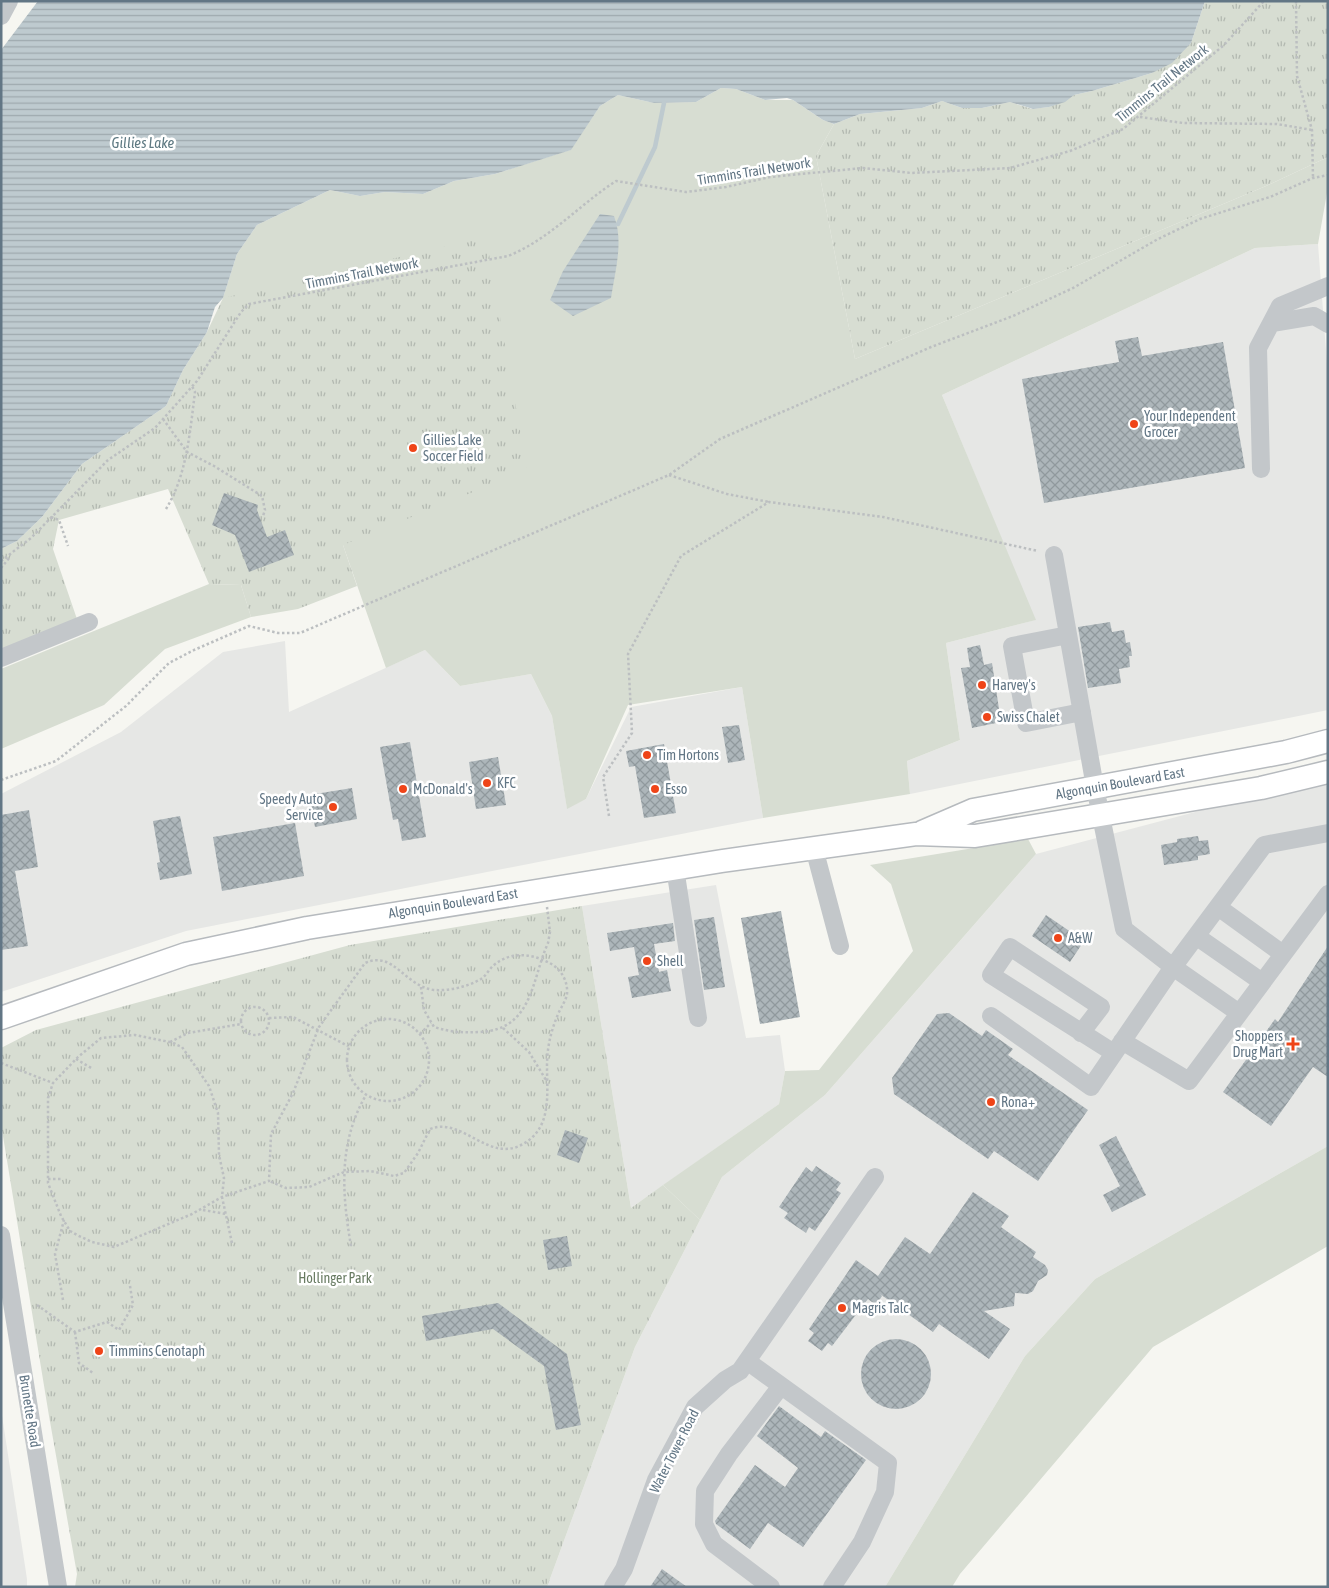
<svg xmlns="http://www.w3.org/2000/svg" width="1329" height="1588" font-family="'Asap Condensed',sans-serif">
<defs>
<pattern id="park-tufts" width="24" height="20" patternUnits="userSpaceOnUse" patternTransform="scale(1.25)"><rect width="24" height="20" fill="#d7ddd2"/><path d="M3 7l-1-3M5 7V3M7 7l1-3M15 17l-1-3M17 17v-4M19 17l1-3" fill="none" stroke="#b2b8b0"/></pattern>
<pattern id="water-rules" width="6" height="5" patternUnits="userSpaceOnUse" patternTransform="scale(1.25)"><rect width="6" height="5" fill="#becacf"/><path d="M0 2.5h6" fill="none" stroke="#9ea9ae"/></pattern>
<pattern id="building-cross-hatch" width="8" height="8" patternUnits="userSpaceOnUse" patternTransform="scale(1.25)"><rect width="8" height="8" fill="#adb6ba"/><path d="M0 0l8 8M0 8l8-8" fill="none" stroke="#90999d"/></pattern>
</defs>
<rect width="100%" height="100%" fill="#f6f6f1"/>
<path fill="#e6e7e5" d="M 1318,244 L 1328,377 L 1328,710 L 910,794 L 907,761 L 960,740 L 946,643 L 1035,620 L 942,395 L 1255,248 Z
M 285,641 L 289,712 L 425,650 L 460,686 L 531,674 L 552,716 L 567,808 L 586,799 L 631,707 L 742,687 L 763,818 L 186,931 L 1,992 L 1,794 L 121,732 L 223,652 Z
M 1328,777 L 1328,1146 L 1095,1279 L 1025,1356 L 885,1587 L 547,1587 L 635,1347 L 722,1177 L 825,1095 L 1036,854 Z
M 716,885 L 746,1038 L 780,1035 L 785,1071 L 779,1104 L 631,1208 L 582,906 Z
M 1,1409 L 27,1579 L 27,1587 L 1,1587 Z"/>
<path fill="#d7ddd2" d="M 721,88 L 736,89 L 765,100 L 793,100 L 823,120 L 834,124 L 816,156 L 855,359 L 1266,186 L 1328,157 L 1328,187 L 1318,244 L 1255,248 L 942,395 L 1036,620 L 946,643 L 960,740 L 907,761 L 910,794 L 763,818 L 742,687 L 628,705 L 586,799 L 567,809 L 552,716 L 531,674 L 460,686 L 425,650 L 386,668 L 343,545 L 223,298 L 237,254 L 257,225 L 330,190 L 360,196 L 385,192 L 423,194 L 454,181 L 495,174 L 570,150 L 600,106 L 618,95 L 654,103 L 696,102 Z
M 209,584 L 241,585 L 251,617 L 165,649 L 104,705 L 1,749 L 1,669 Z
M 1028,839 L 1036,854 L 825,1095 L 722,1177 L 700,1220 L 663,1185 L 779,1104 L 785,1071 L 819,1070 L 913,951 L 891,884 L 870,865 Z
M 1328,1146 L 1328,1246 L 1153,1347 L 960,1574 L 952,1587 L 885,1587 L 1025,1356 L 1095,1279 Z"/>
<path fill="url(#park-tufts)" d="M 1205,1 L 1328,1 L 1328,157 L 1266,186 L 855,359 L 816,156 L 834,124 L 860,114 L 922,108 L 942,101 L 962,108 L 982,108 L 1010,102 L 1032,109 L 1049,107 L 1074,95 L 1092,91 L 1152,73 L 1191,43 Z
M 486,237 L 527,470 L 343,545 L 357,586 L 298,609 L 251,617 L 241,585 L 209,584 L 168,489 L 59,520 L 53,549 L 78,622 L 1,650 L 1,549 L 17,541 L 42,517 L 82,464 L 166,406 L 183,370 L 207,332 L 223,298 Z
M 582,906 L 631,1208 L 663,1185 L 700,1220 L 635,1347 L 547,1587 L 75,1587 L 77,1574 L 49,1416 L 1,1124 L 1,1048 L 36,1030 L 350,945 Z"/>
<path fill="url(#water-rules)" d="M 38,1 L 1205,1 L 1191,43 L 1172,63 L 1152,73 L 1092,91 L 1074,95 L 1065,102 L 1049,107 L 1033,109 L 1010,102 L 982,108 L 962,108 L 942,101 L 922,108 L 860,114 L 834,124 L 823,120 L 793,100 L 787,98 L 765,100 L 736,89 L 721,88 L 696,102 L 654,103 L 618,95 L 600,106 L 571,150 L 495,174 L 454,181 L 423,194 L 385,192 L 360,196 L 330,190 L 257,225 L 237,254 L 223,298 L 215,307 L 207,332 L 183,370 L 166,406 L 82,464 L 42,517 L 17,541 L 1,549 L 1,50 Z
M 600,214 L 614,216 C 624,242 615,271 611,298 L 573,316 L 550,300 L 563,271 Z"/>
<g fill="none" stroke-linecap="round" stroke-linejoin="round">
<path stroke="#becacf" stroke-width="4.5" d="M 618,224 L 655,147 L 664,103"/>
</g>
<path fill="url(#building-cross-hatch)" d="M 1138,337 L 1142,356 L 1223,342 L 1245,468 L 1044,503 L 1022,379 L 1119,362 L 1115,341 Z
M 224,493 L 258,505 L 257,510 L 267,537 L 285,530 L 294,555 L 249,572 L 235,535 L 212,525 Z
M 1110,622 L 1112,632 L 1124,630 L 1126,643 L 1130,642 L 1132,656 L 1129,656 L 1130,667 L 1119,669 L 1121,683 L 1088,688 L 1078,627 Z
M 980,645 L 984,665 L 992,663 L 1001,722 L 972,728 L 961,668 L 970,667 L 967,648 Z
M 739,725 L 745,760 L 728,763 L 722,727 Z
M 410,742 L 426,837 L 402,841 L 398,819 L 393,820 L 380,747 Z
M 664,744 L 676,813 L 644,818 L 635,766 L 629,767 L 626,751 Z
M 498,757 L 506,805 L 476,809 L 469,762 Z
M 352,788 L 357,819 L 315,827 L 309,795 Z
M 29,810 L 38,867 L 15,871 L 28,946 L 1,950 L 1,815 Z
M 180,816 L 192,874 L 160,880 L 157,863 L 160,862 L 153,821 Z
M 295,823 L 304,876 L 222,891 L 213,837 Z
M 1198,836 L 1199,841 L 1208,840 L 1210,854 L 1198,856 L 1198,860 L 1164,865 L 1161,845 L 1177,842 L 1177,839 Z
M 781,911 L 800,1017 L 760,1024 L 741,918 Z
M 1046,915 L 1084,941 L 1070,962 L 1032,936 Z
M 714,917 L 725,987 L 704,990 L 694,920 Z
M 673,923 L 675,941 L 654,944 L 659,972 L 667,970 L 671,991 L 632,998 L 628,977 L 639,975 L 634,947 L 610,951 L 607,933 Z
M 1328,946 L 1328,1077 L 1313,1067 L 1271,1126 L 1223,1092 L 1275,1019 L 1278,1022 Z
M 949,1013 L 982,1036 L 986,1030 L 1013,1049 L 1008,1055 L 1088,1110 L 1038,1181 L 994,1151 L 988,1159 L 894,1094 L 892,1078 L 937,1014 Z
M 565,1130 L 588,1138 L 579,1163 L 557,1155 Z
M 1116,1136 L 1146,1195 L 1112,1212 L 1103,1195 L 1120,1186 L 1099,1145 Z
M 816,1166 L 841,1183 L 836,1190 L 841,1193 L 815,1231 L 809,1227 L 806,1233 L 784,1218 L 788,1213 L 779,1207 L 806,1167 L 812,1172 Z
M 973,1192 L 1009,1216 L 1001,1227 L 1036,1252 L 1033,1257 L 1045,1265 L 1048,1270 L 1047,1275 L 1038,1281 L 1033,1291 L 1028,1294 L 1015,1293 L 1014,1306 L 984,1311 L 1010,1329 L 989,1359 L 939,1324 L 933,1332 L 880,1294 L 882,1296 L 876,1305 L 868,1299 L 832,1346 L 828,1343 L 822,1351 L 808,1341 L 814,1333 L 809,1329 L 856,1260 L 878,1276 L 905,1237 L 930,1254 Z
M 567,1236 L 572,1266 L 548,1270 L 543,1240 Z
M 498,1303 L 567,1354 L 581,1425 L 556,1430 L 544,1366 L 493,1329 L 426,1341 L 422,1316 Z
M861 1374a35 35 0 1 1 70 0a35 35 0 1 1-70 0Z
M 779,1406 L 821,1437 L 825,1431 L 866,1460 L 803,1547 L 768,1523 L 750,1549 L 716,1524 L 715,1521 L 755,1465 L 785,1487 L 798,1468 L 757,1436 Z
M 662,1569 L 687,1587 L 650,1587 Z"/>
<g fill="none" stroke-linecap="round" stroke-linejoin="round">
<defs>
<path id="major" d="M 922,832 L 973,810 L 1286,752 L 1328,741
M 1,1018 L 186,954 L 307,928 L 722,861 L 916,834 L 975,836 L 1261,788 L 1328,772"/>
</defs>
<use href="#major" stroke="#b6babe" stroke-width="25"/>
<path stroke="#bcbfc1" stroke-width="2.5" stroke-dasharray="2.5 2.5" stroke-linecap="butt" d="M 1296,1 L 1297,76 L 1312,130 L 1313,178
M 1140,117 L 1183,123 L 1277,124 L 1312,130
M 163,419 L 187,452 L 214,466 L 262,496 L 265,510 L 263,516
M 669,475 L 727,494 L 769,502
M 166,509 C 187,475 190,431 195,392 L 192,386
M 51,517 L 59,520 L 68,546
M 1,561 L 31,538 L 108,460 L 155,428 L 197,381 L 241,312 L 249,304 L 508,256 C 550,239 579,205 616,181 L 686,192 L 726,187 L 770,177 L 863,168 L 911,173 L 1010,168 L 1070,151 L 1123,129 L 1224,45 L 1264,1
M 1,568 L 10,557
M 1,780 L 56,761 L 126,706 L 169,663 L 194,650 L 249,626 L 278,633 L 300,633 L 669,475 L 720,439 L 931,347 L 1013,316 L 1073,288 L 1158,239 L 1200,219 L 1270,197 L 1313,178 L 1328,175
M 609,816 L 603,777 L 632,733 L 628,654 L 681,556 L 769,502 L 883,517 L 1038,551
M 421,987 L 424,1010 L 434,1027 C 450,1032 463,1033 479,1032 C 533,1030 531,981 548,943 L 550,932 L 547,907
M241 1021a14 14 0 1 1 28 0a14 14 0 1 1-28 0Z
M 269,1018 L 293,1017 L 348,1046
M347 1060a41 41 0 1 1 82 0a41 41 0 1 1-82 0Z
M 503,1028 L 529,1052 L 546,1080
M 420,1034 L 431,1023
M 170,1042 L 188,1033 L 241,1024
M 76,1059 L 93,1069
M 1,1063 L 53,1083
M 48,1179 L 63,1179
M 203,1210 L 226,1214
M 232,1243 L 222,1197 L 224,1178 L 219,1155 L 218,1113 L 209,1086 L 182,1047 L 170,1042 L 135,1035 L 101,1038 L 78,1057 L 53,1083 L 48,1098 L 48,1183 L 61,1216 L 70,1231 L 77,1235 L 92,1242 L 114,1247 L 192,1214 L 222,1197 L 269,1181 L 271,1134 L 293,1093 L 319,1027 L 365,963 C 394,950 404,986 434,990 C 449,991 467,987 481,979 C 486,976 489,969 494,965 C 512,950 535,954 553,965 C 563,972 568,983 567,994 C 566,1000 562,1006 559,1012 C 551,1030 547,1047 547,1066 C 547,1095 552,1128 523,1144 C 489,1164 462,1116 430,1129 L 418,1153 L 404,1173 L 394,1176 L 370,1171 L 344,1172 L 309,1187 L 286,1188 L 269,1181
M 351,1246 C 342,1194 338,1143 366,1095
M 63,1300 L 55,1254 L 64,1220
M 37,1305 L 75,1332 L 107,1322 L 119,1330 L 133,1305 L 130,1286
M 75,1332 L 79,1363 L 93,1373"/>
<path stroke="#c3c7ca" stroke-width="18" d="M 1,16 L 9,1
M 1272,323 L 1314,316 L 1328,324
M 1261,469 L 1258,348 L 1280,306 L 1328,286
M 1054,555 L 1095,787 L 1124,929 L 1173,967 L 1264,845 L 1328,833
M 1068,635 L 1012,646 L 1026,723 L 1082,712
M 1,658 L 89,622
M 814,848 L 840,946
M 675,868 L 698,1018
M 1218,907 L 1283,954
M 1196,936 L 1262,982
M 991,1016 L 1091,1087 L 1173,967 L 1239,1013
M 1081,1033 L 1101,1007 L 1010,947 L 991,975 L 1114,1053
M 1122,1041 L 1189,1081 L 1328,894
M 1,1235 L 58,1587
M 747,1361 L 888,1463 L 885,1492 L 862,1542 L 832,1587
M 613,1587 L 624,1569 L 656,1480 L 695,1407 L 725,1380 L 740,1371 L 875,1177
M 771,1587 L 714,1544 L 704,1524 L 705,1491 L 729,1454 L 781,1386"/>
<use href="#major" stroke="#fff" stroke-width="22"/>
</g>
<g fill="#ef4418" stroke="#fff" stroke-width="2">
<circle cx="1134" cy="424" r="5"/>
<circle cx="413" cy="448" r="5"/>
<circle cx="982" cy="685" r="5"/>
<circle cx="987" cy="717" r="5"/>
<circle cx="647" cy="755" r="5"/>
<circle cx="487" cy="783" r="5"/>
<circle cx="403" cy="789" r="5"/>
<circle cx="655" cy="789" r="5"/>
<circle cx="333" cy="807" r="5"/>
<circle cx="1058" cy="938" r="5"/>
<circle cx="647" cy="961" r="5"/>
<path d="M1290.5 1036.5h5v5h5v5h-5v5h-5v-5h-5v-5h5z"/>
<circle cx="991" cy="1102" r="5"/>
<circle cx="842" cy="1308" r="5"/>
<circle cx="99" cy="1351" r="5"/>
</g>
<g text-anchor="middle" stroke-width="5" stroke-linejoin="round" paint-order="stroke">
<g font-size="14" fill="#627685" stroke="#fff">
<text transform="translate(1162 83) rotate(-39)" y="5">Timmins Trail Network</text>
<text transform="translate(754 171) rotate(-9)" y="5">Timmins Trail Network</text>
<text transform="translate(362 273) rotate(-11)" y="5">Timmins Trail Network</text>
<text transform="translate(1120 783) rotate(-10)" y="5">Algonquin Boulevard East</text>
<text transform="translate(453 903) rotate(-9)" y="5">Algonquin Boulevard East</text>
<text transform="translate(30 1411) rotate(81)" y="5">Brunette Road</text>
<text transform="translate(674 1451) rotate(-63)" y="5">Water Tower Road</text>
</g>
<g font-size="14" fill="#627685" stroke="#fff" text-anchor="start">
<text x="1144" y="421">Your Independent<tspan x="1144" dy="16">Grocer</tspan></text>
<text x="423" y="445">Gillies Lake<tspan x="423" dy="16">Soccer Field</tspan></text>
<text x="992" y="690">Harvey's</text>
<text x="997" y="722">Swiss Chalet</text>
<text x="657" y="760">Tim Hortons</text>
<text x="497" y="788">KFC</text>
<text x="413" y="794">McDonald's</text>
<text x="665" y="794">Esso</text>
<text x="323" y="804" text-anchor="end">Speedy Auto<tspan x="323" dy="16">Service</tspan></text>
<text x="1068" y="943">A&amp;W</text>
<text x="657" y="966">Shell</text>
<text x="1283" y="1041" text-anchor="end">Shoppers<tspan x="1283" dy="16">Drug Mart</tspan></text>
<text x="1001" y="1107">Rona+</text>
<text x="852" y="1313">Magris Talc</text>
<text x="109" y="1356">Timmins Cenotaph</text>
</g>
<g font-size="14" fill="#687b62" stroke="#fff">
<text x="335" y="1283">Hollinger Park</text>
</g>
<g font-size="15" font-style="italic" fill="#5e7982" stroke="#fff">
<text x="143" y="148">Gillies Lake</text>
</g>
</g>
<rect width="1329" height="1588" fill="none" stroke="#627685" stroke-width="5"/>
</svg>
